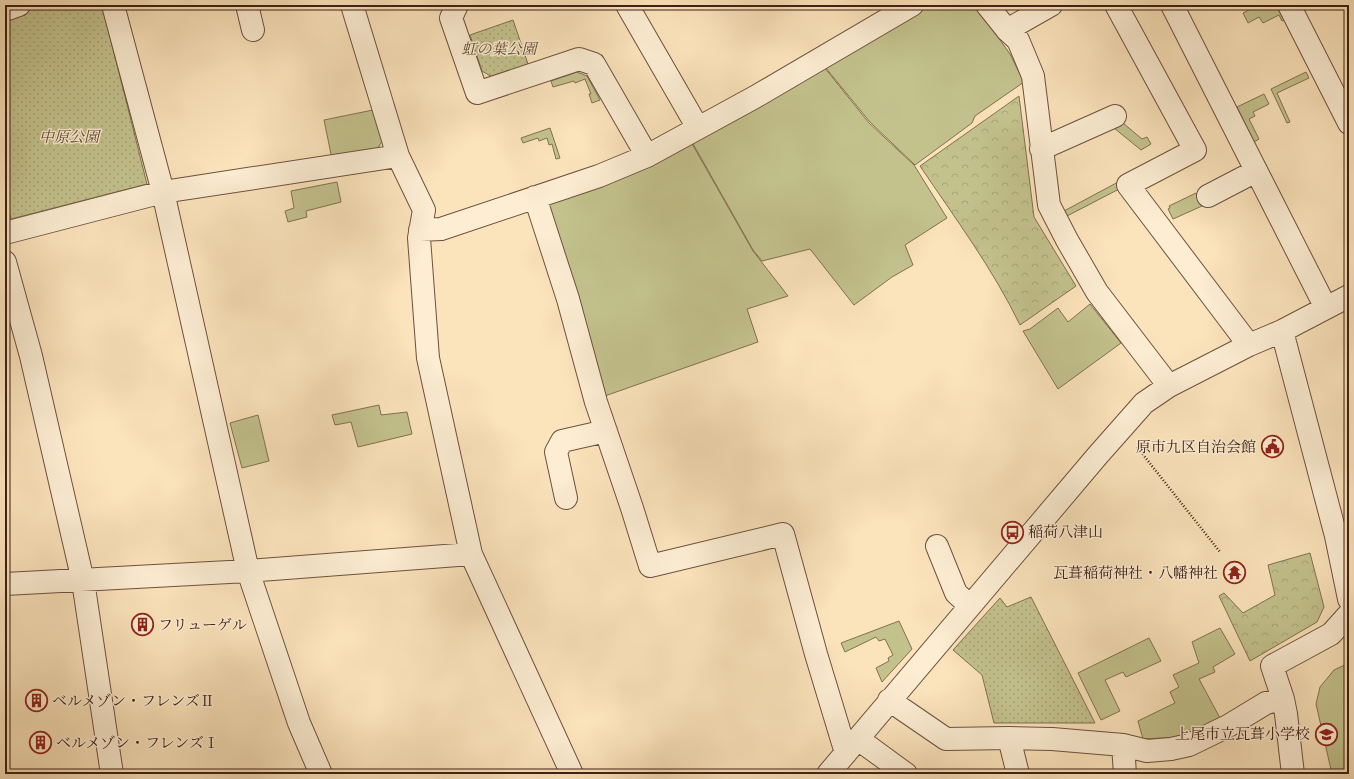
<svg xmlns="http://www.w3.org/2000/svg" width="1354" height="779" font-family="'IM FELL Double Pica','Noto Serif JP',serif">
<defs>
<pattern id="forest-crowns" width="20" height="18" patternUnits="userSpaceOnUse"><rect width="20" height="18" fill="#c3c28d"/><path d="M2 6a3 3 0 1 1 6 0M12 15a3 3 0 1 1 6 0" fill="none" stroke="#a9a679"/></pattern>
<pattern id="park-dots" width="8" height="8" patternUnits="userSpaceOnUse"><rect width="8" height="8" fill="#c3c28d"/><path d="M2 2h.1M6 6h.1" fill="none" stroke="#a9a679" stroke-width="1.8" stroke-linecap="round"/></pattern>
</defs>
<rect width="100%" height="100%" fill="#fbe3bb"/>
<filter id="stains"><feTurbulence type="fractalNoise" baseFrequency=".005" numOctaves="4"/><feColorMatrix values="0 0 0 0 .2 0 0 0 0 .09 0 0 0 0 .02 0 0 0 .5 -.17"/></filter>
<radialGradient id="worn" r=".72"><stop offset=".6" stop-color="#630" stop-opacity="0"/><stop offset="1" stop-color="#630" stop-opacity=".3"/></radialGradient>
<path fill="#c3c28d" stroke="#817150" d="M 929,5 L 975,5 L 1010,54 L 1024,82 L 975,116 L 972,123 L 915,165 L 870,122 L 825,67 Z
M 1258,5 L 1276,5 L 1284,20 L 1282,21 L 1279,15 L 1263,23 L 1259,17 L 1248,23 L 1243,13 Z
M 824,67 L 869,123 L 914,165 L 947,218 L 905,245 L 913,265 L 892,277 L 854,305 L 810,249 L 762,261 L 753,250 L 692,142 Z
M 577,72 L 587,76 L 600,100 L 592,103 L 589,94 L 591,94 L 585,79 L 575,83 L 574,81 L 553,87 L 551,81 Z
M 1306,72 L 1309,78 L 1277,93 L 1290,122 L 1287,123 L 1271,89 Z
M 1264,94 L 1269,104 L 1253,112 L 1255,116 L 1249,119 L 1259,139 L 1254,142 L 1237,107 Z
M 373,110 L 383,140 L 377,149 L 332,159 L 324,120 Z
M 1123,123 L 1142,139 L 1147,137 L 1151,144 L 1141,150 L 1114,128 Z
M 550,128 L 560,158 L 556,159 L 552,144 L 549,145 L 547,138 L 539,141 L 538,138 L 523,143 L 521,138 Z
M 691,142 L 753,251 L 788,296 L 747,309 L 758,342 L 602,397 L 546,203 Z
M 1120,181 L 1123,187 L 1067,216 L 1064,211 Z
M 337,182 L 341,202 L 306,211 L 307,217 L 288,222 L 285,211 L 294,208 L 291,191 Z
M 1196,193 L 1202,206 L 1173,219 L 1168,209 L 1170,208 L 1169,206 Z
M 1090,304 L 1121,343 L 1058,389 L 1023,331 L 1030,329 L 1058,308 L 1068,322 Z
M 379,405 L 381,415 L 407,412 L 412,434 L 358,447 L 351,422 L 335,425 L 332,415 Z
M 258,415 L 269,461 L 242,468 L 230,423 Z
M 899,621 L 912,649 L 882,682 L 876,668 L 889,661 L 888,658 L 893,655 L 885,639 L 879,641 L 876,637 L 845,652 L 841,643 Z
M 1220,628 L 1235,654 L 1213,667 L 1215,672 L 1199,679 L 1220,718 L 1204,729 L 1183,737 L 1143,739 L 1138,721 L 1175,703 L 1170,692 L 1179,687 L 1173,675 L 1199,663 L 1192,642 Z
M 1149,638 L 1161,661 L 1126,677 L 1123,672 L 1105,680 L 1120,711 L 1101,720 L 1078,673 Z
M 1349,663 L 1349,774 L 1332,774 L 1316,704 L 1320,687 L 1334,670 Z"/>
<path fill="url(#forest-crowns)" stroke="#817150" d="M 1019,96 L 1034,217 L 1076,286 L 1020,325 C 993,269 955,218 920,166 Z
M 1310,553 L 1324,607 L 1317,622 L 1250,661 L 1219,596 L 1224,593 L 1243,613 L 1275,595 L 1268,565 Z"/>
<path fill="url(#park-dots)" stroke="#817150" d="M 9,5 L 102,5 L 147,184 L 11,219 L 5,196 L 5,6 Z
M 513,20 L 528,64 L 492,77 L 482,71 L 470,35 Z
M 1031,597 L 1095,723 L 994,723 L 982,675 L 953,650 L 1000,598 L 1007,607 Z"/>
<g fill="none" stroke-linecap="round" stroke-linejoin="round">
<defs>
<path id="minor" d="M 113,5 L 163,192 L 248,571 L 299,723 L 321,774
M 247,5 L 253,30
M 352,5 L 398,156 L 424,210 L 419,238 L 428,358 L 471,554 L 572,774
M 457,5 L 451,18 L 477,93 L 579,59 L 594,64 L 647,156
M 627,5 L 698,128
M 987,5 L 1007,30 L 1018,40 L 1033,76 L 1049,205 L 1067,240 L 1097,292 L 1169,386
M 1116,5 L 1195,150 L 1128,185 L 1249,345
M 1172,5 L 1326,308
M 1289,5 L 1349,123
M 5,10 L 19,5
M 1007,30 L 1051,5
M 1041,149 L 1115,116
M 1208,196 L 1256,171
M 535,197 L 568,299 L 596,402 L 632,508 L 650,566 L 783,534 L 816,654 L 846,753
M 420,230 L 441,229 L 599,176 L 647,156 L 755,97 L 912,5
M 5,233 L 163,192 L 398,156
M 5,262 L 31,356 L 83,581 L 112,774
M 1282,331 L 1336,536 L 1349,599
M 566,498 L 556,452 L 562,441 L 606,431
M 937,546 L 956,593 L 970,606
M 5,584 L 248,571 L 471,554
M 889,700 L 946,739 L 1009,738 L 1052,739 L 1123,745 L 1147,751 L 1171,749 L 1189,745 L 1228,726 L 1266,703 L 1283,699
M 1009,738 L 1018,774
M 857,739 L 869,747 L 906,774
M 1123,745 L 1125,774
M 828,774 L 1098,455 L 1144,403 L 1169,386 L 1249,345 L 1282,331 L 1349,296
M 1293,774 L 1286,714 L 1283,699 L 1272,666 L 1331,634 L 1349,614"/>
</defs>
<use href="#minor" stroke="#6e513e" stroke-width="24"/>
<path stroke="#3f2014" stroke-width="2.5" stroke-dasharray="1 2" stroke-linecap="butt" d="M 1137,447 L 1220,552"/>
<use href="#minor" stroke="#fcedd3" stroke-width="22"/>
</g>
<defs>
<symbol id="civic-ring" viewBox="-11 -11 22 22"><circle r="9.5" fill="#fcedd3" stroke="#8f2418" stroke-width="1.5"/><path d="M-.6-6.5H3V-4.5H.6V-3L4-1V1h2V6H-6V1h2V-1L-.6-3ZM-1.2 2.5V6h2.4V2.5Z" fill="#8f2418"/></symbol>
<symbol id="bus-ring" viewBox="-11 -11 22 22"><circle r="9.5" fill="#fcedd3" stroke="#8f2418" stroke-width="1.5"/><path d="M-5-6H5V4H4V6H2V4H-2V6H-4V4H-5ZM-3.5-4V0h7V-4ZM-3.5 1.2v1.5H-2V1.2ZM2 1.2v1.5H3.5V1.2Z" fill="#8f2418"/></symbol>
<symbol id="temple-ring" viewBox="-11 -11 22 22"><circle r="9.5" fill="#fcedd3" stroke="#8f2418" stroke-width="1.5"/><path d="M0-6L5-2H3V0L6.5 2.5H4V6H1.5V3h-3V6H-4V2.5H-6.5L-3 0V-2H-5Z" fill="#8f2418"/></symbol>
<symbol id="building-ring" viewBox="-11 -11 22 22"><circle r="9.5" fill="#fcedd3" stroke="#8f2418" stroke-width="1.5"/><path d="M-4-6H4V6H1V3H-1V6H-4ZM-2.5-4.3h1.7v1.8h-1.7ZM.8-4.3h1.7v1.8H.8ZM-2.5-1h1.7V.8h-1.7ZM.8-1h1.7V.8H.8Z" fill="#8f2418"/></symbol>
<symbol id="school-ring" viewBox="-11 -11 22 22"><circle r="9.5" fill="#fcedd3" stroke="#8f2418" stroke-width="1.5"/><path d="M0-5L7-2L0 1L-7-2ZM-4 1L0 2.5L4 1V4Q0 6-4 4Z" fill="#8f2418"/></symbol>
</defs>
<g fill-rule="evenodd">
<use href="#civic-ring" x="1260" y="434" width="25" height="25"/>
<use href="#bus-ring" x="1000" y="520" width="25" height="25"/>
<use href="#temple-ring" x="1222" y="560" width="25" height="25"/>
<use href="#building-ring" x="130" y="612" width="25" height="25"/>
<use href="#building-ring" x="24" y="688" width="25" height="25"/>
<use href="#school-ring" x="1314" y="722" width="25" height="25"/>
<use href="#building-ring" x="28" y="730" width="25" height="25"/>
</g>
<g text-anchor="middle" stroke-width="3" stroke-linejoin="round" paint-order="stroke">
<g font-size="15" font-style="italic" fill="#604832" stroke="#fcedd3">
<text x="499" y="54">虹の葉公園</text>
<text x="69" y="142">中原公園</text>
</g>
<g font-size="15" fill="#3f2014" stroke="#fcedd3" text-anchor="start">
<text x="1256" y="452" text-anchor="end">原市九区自治会館</text>
<text x="1028" y="537">稲荷八津山</text>
<text x="1218" y="578" text-anchor="end">瓦葺稲荷神社・八幡神社</text>
<text x="158" y="630">フリューゲル</text>
<text x="52" y="706">ベルメゾン・フレンズⅡ</text>
<text x="1310" y="739" text-anchor="end">上尾市立瓦葺小学校</text>
<text x="56" y="748">ベルメゾン・フレンズⅠ</text>
</g>
</g>
<rect width="1354" height="779" fill="none" stroke="#fbe3bb" stroke-width="20"/>
<rect x="6" y="6" width="1342" height="767" fill="none" stroke="#3f2014" stroke-width="2"/>
<rect x="10" y="10" width="1334" height="759" fill="none" stroke="#3f2014"/>
<rect width="100%" height="100%" filter="url(#stains)"/>
<rect width="100%" height="100%" fill="url(#worn)"/>
</svg>
